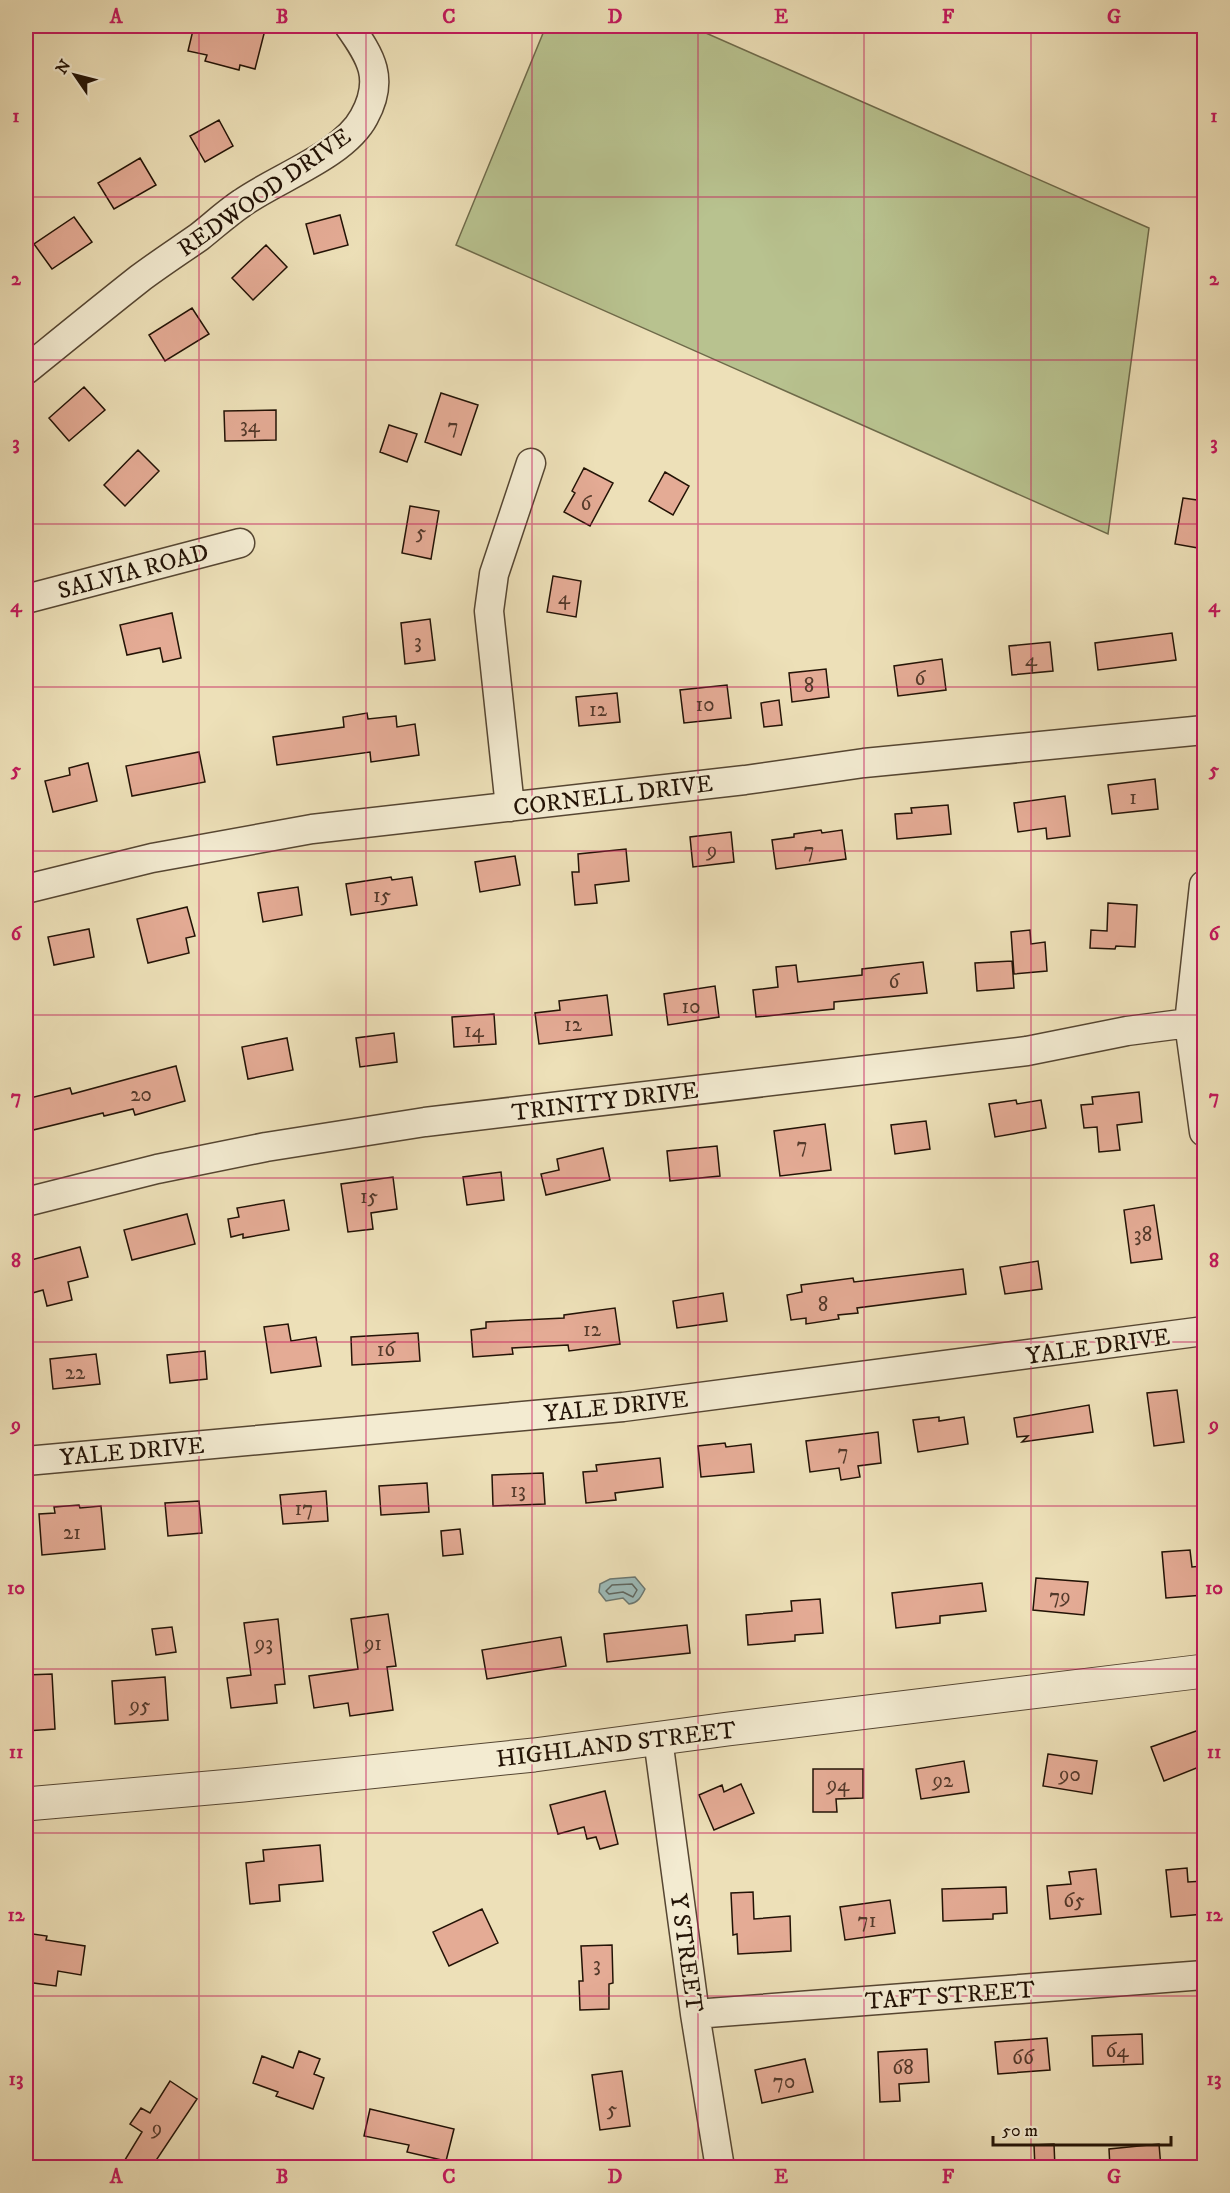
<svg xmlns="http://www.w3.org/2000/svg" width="1230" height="2193" font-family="'IM FELL DW Pica',serif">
<rect width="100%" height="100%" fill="#ede0b8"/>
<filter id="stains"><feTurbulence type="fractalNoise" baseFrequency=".00333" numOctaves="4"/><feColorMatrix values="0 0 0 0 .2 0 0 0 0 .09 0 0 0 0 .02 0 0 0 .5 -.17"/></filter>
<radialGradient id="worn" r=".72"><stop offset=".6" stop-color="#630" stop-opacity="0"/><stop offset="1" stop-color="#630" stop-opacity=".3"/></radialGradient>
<path fill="#b8c28f" stroke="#6e6a4a" stroke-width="1.5" d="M 546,26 L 690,26 L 1149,228 L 1108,534 L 456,245 Z"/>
<path fill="#9dbbb9" stroke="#6c7871" stroke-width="1.5" d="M 635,1577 L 645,1589 C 641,1597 638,1603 629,1604 L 623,1598 L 606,1601 L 599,1592 L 600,1584 L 610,1579 Z"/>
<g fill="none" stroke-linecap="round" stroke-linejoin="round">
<path stroke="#606760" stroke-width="1.5" d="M 632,1584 L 637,1590 L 633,1597 L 623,1592 L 609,1594 L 606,1591 L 612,1585 Z"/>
</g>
<path fill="#e4ab95" stroke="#231306" stroke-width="1.5" d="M 194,26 L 266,26 L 255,69 L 240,65 L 239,70 L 205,61 L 207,55 L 188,51 Z
M 219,120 L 233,146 L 205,162 L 190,136 Z
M 140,158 L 156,185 L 114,209 L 98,183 Z
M 340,215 L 348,245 L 314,254 L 306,224 Z
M 74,217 L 92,242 L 52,269 L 34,244 Z
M 266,245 L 287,267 L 253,300 L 232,278 Z
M 192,308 L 209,334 L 165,361 L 149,335 Z
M 84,387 L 105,410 L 69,441 L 49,418 Z
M 441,393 L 478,405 L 461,455 L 425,442 Z
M 276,410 L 276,440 L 225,441 L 224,411 Z
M 389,425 L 417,434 L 407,462 L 380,452 Z
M 138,450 L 159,471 L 125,506 L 104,485 Z
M 584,468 L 613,483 L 590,526 L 564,512 L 575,493 L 572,491 Z
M 665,472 L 689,486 L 673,515 L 649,501 Z
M 1183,498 L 1204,501 L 1204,549 L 1175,544 Z
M 410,506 L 439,511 L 431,559 L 402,553 Z
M 553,576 L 581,581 L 576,617 L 547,612 Z
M 172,613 L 181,658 L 163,662 L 160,648 L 127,655 L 120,625 Z
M 430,619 L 435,660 L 405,664 L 401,623 Z
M 1172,633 L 1176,660 L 1098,670 L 1095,643 Z
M 1050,642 L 1053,671 L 1012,675 L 1009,646 Z
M 942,659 L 946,690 L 898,696 L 894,666 Z
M 826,669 L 829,697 L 792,702 L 789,673 Z
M 727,685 L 731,718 L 684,723 L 680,690 Z
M 617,693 L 620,722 L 579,726 L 576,697 Z
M 779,700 L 782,725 L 764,727 L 761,703 Z
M 367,713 L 368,719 L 396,716 L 397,727 L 415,724 L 419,755 L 371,762 L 370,752 L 277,765 L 273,737 L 344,727 L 343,717 Z
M 199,752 L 205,782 L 132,796 L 126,766 Z
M 88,763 L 97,801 L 53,812 L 45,781 L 70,775 L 69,768 Z
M 1155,779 L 1158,809 L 1112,814 L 1108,785 Z
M 1065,796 L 1070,836 L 1047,839 L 1046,828 L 1018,832 L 1014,803 Z
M 948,805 L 951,834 L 897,839 L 895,814 L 912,813 L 911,808 Z
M 821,830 L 822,833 L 842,830 L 846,859 L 776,869 L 772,840 L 794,837 L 794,834 Z
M 731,832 L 734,862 L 693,867 L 690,837 Z
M 626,849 L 629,881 L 595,885 L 597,903 L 575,905 L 572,872 L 579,872 L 578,854 Z
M 515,856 L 520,885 L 480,892 L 475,862 Z
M 391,877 L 392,880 L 412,877 L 417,905 L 351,915 L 346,884 Z
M 298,887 L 302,915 L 263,922 L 258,893 Z
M 1108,903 L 1137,905 L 1135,947 L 1116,946 L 1115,949 L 1090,948 L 1091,930 L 1107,931 Z
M 187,907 L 195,936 L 186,938 L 189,953 L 148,963 L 137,919 Z
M 89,929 L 94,957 L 54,965 L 48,937 Z
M 1030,930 L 1031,944 L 1045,942 L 1047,971 L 1014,974 L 1011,932 Z
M 1012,961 L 1014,988 L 977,991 L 975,963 Z
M 923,962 L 927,993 L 834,1002 L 834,1009 L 756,1017 L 753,990 L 778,987 L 776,967 L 796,965 L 798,982 L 862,975 L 862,969 Z
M 715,986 L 719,1017 L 668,1025 L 664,994 Z
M 607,995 L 612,1035 L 539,1044 L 535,1013 L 560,1010 L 559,1001 Z
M 494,1014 L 496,1044 L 454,1047 L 452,1017 Z
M 394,1033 L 397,1062 L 360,1067 L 356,1038 Z
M 287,1038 L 293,1070 L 248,1079 L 242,1047 Z
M 176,1066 L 185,1101 L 135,1115 L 133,1109 L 104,1116 L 103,1113 L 29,1131 L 26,1118 L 26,1099 L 70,1088 L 72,1094 Z
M 1139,1092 L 1142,1122 L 1117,1125 L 1120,1150 L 1099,1152 L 1097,1127 L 1084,1128 L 1081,1105 L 1093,1104 L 1092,1097 Z
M 1016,1100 L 1017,1104 L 1041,1100 L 1046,1128 L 995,1137 L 989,1104 Z
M 926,1121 L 930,1149 L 895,1154 L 891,1125 Z
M 825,1124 L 831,1170 L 780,1176 L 774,1131 Z
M 717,1146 L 720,1176 L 670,1181 L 667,1151 Z
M 603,1148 L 610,1180 L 546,1195 L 541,1174 L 559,1170 L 557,1159 Z
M 501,1172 L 504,1200 L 467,1205 L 463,1177 Z
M 393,1177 L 397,1209 L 371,1213 L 373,1229 L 348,1232 L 341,1184 Z
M 284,1200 L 289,1230 L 243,1238 L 243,1234 L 231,1237 L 228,1219 L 239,1217 L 237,1208 Z
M 1154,1205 L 1162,1259 L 1131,1263 L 1124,1210 Z
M 187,1214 L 195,1244 L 132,1260 L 124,1230 Z
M 80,1247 L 88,1277 L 68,1282 L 72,1300 L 47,1306 L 43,1290 L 29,1294 L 26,1281 L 26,1270 L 33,1268 L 31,1260 Z
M 1038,1261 L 1042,1289 L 1005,1294 L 1000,1267 Z
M 963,1269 L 966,1294 L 857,1308 L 858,1313 L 838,1315 L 839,1319 L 806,1324 L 806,1318 L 791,1320 L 787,1295 L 802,1292 L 801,1285 L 853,1278 L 854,1282 Z
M 723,1293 L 727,1321 L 677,1328 L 673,1301 Z
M 615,1308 L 620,1344 L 569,1351 L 568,1345 L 512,1348 L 513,1354 L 473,1357 L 471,1330 L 486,1328 L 486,1322 L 564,1318 L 564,1315 Z
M 288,1324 L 291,1341 L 316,1337 L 321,1366 L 271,1373 L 264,1327 Z
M 418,1333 L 420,1361 L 352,1365 L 351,1337 Z
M 205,1351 L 207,1379 L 170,1383 L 167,1355 Z
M 96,1354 L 100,1384 L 53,1389 L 50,1359 Z
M 1177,1390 L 1184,1442 L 1154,1446 L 1147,1393 Z
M 1089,1405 L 1093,1432 L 1022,1442 L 1028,1436 L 1017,1437 L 1014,1418 Z
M 939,1417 L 939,1421 L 964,1417 L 968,1444 L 918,1452 L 913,1420 Z
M 878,1432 L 881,1463 L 858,1466 L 860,1477 L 841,1480 L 839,1468 L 810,1472 L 806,1441 Z
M 725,1443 L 726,1447 L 751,1444 L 754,1472 L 701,1477 L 698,1446 Z
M 660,1458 L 663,1487 L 615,1493 L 616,1500 L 586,1503 L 583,1472 L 597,1471 L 596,1465 Z
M 543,1473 L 545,1504 L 493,1506 L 492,1475 Z
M 427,1483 L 429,1512 L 381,1515 L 379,1486 Z
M 326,1491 L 328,1521 L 283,1524 L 280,1495 Z
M 199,1501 L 202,1533 L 168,1536 L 165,1503 Z
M 79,1505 L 80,1508 L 101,1506 L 105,1549 L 42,1555 L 39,1514 L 55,1513 L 54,1507 Z
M 460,1529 L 463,1554 L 443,1556 L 441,1531 Z
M 1190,1550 L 1192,1567 L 1202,1566 L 1204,1595 L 1166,1598 L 1162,1552 Z
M 1036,1578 L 1088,1582 L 1084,1615 L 1033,1610 Z
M 982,1583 L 986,1611 L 940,1616 L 940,1623 L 896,1628 L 892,1593 Z
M 820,1599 L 823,1633 L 795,1635 L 795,1641 L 748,1645 L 746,1615 L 792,1611 L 791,1601 Z
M 388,1614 L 396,1666 L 387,1667 L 393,1710 L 350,1716 L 348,1703 L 314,1708 L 309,1676 L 358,1669 L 351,1619 Z
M 278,1619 L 285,1684 L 275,1685 L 277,1703 L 231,1708 L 227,1678 L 251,1675 L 244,1623 Z
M 687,1625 L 690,1653 L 607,1662 L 604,1634 Z
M 172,1627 L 176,1652 L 156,1655 L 152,1629 Z
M 561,1637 L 566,1666 L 487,1679 L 482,1650 Z
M 52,1674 L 55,1729 L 26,1731 L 26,1675 Z
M 165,1677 L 168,1720 L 115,1724 L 112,1681 Z
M 1199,1730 L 1204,1745 L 1204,1765 L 1164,1781 L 1151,1747 Z
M 1048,1754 L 1097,1761 L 1092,1794 L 1043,1786 Z
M 964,1761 L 969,1792 L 921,1799 L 916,1769 Z
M 813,1769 L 863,1769 L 863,1798 L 836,1799 L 837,1812 L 813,1812 Z
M 741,1784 L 754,1813 L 714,1830 L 699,1795 L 722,1785 L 724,1792 Z
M 605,1791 L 618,1844 L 600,1849 L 596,1837 L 587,1839 L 584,1827 L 558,1834 L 550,1805 Z
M 320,1845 L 323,1881 L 279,1885 L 280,1901 L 250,1904 L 246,1863 L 264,1861 L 263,1850 Z
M 1187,1868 L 1188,1882 L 1204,1881 L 1204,1914 L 1171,1917 L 1166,1870 Z
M 1096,1869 L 1101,1914 L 1050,1919 L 1047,1886 L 1071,1884 L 1069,1872 Z
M 1006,1887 L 1007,1913 L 993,1914 L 993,1919 L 943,1921 L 942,1889 Z
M 753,1892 L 754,1919 L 790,1916 L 791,1951 L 738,1954 L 737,1934 L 733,1935 L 731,1893 Z
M 890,1900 L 895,1933 L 845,1940 L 840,1907 Z
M 482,1909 L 498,1943 L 449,1966 L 433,1932 Z
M 26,1933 L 47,1936 L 46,1940 L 85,1946 L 81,1975 L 58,1971 L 56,1986 L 26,1982 Z
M 612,1945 L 613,1983 L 609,1984 L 609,2009 L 580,2010 L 579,1981 L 583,1981 L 581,1946 Z
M 1142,2034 L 1143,2064 L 1093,2066 L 1092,2036 Z
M 1047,2038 L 1050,2070 L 998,2074 L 995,2042 Z
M 927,2049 L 929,2082 L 899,2084 L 900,2101 L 880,2102 L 878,2052 Z
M 299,2051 L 320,2059 L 314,2074 L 324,2078 L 313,2109 L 276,2096 L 278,2092 L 253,2083 L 262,2056 L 293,2068 Z
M 805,2059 L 813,2092 L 762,2103 L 755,2070 Z
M 622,2071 L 630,2126 L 600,2130 L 592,2075 Z
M 170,2081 L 197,2099 L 151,2168 L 120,2168 L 142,2132 L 130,2124 L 141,2108 L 150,2113 Z
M 370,2109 L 454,2129 L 446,2161 L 407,2152 L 409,2145 L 364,2136 Z
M 1054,2144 L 1055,2168 L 1035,2168 L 1034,2145 Z
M 1159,2144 L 1161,2168 L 1110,2168 L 1109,2149 Z"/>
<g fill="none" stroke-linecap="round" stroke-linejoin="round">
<defs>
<path id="minor" d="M 26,370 C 63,340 101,309 139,279 C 159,264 179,251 199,237 C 213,226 227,213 242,203 C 277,178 344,155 364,117 C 385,79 371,57 349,26
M 26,599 L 240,543
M 510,807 L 489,611 L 494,574 L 531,463
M 1204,885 L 1189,1023 L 1204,1132
M 26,889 L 152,858 L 312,829 L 745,780 L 864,763 L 1204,730
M 26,1202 L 157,1169 L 266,1147 L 425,1122 L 1027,1051 L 1127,1031 L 1189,1023
M 26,1461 L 623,1407 L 1204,1331
M 658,1739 L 695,2014 L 720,2168
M 695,2014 L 1204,1975"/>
<path id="tertiary" d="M 26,1804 L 243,1785 L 534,1755 L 728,1729 L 1204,1671"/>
</defs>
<use href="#minor" stroke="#564632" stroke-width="31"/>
<use href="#tertiary" stroke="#564632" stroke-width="35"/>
<use href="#minor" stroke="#f3ebd1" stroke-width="28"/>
<use href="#tertiary" stroke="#f3ebd1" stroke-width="33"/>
</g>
<path fill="none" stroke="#c2185b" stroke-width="1.5" stroke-opacity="0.55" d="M 199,26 L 199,2168M 366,26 L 366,2168M 532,26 L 532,2168M 698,26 L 698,2168M 864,26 L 864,2168M 1031,26 L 1031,2168M 26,197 L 1204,197M 26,360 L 1204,360M 26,524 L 1204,524M 26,687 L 1204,687M 26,851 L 1204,851M 26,1015 L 1204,1015M 26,1178 L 1204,1178M 26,1342 L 1204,1342M 26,1506 L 1204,1506M 26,1669 L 1204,1669M 26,1833 L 1204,1833M 26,1996 L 1204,1996"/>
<g text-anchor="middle" stroke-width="5" stroke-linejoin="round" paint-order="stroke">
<g font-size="21" fill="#53392a">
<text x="250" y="432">34</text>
<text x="453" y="433">7</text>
<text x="586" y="510">6</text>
<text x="421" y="539">5</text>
<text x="564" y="604">4</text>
<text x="418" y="648">3</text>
<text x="1031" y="666">4</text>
<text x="920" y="685">6</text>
<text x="809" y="692">8</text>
<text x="705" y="711">10</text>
<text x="598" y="716">12</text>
<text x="1133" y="804">1</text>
<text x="712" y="857">9</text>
<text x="809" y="857">7</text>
<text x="382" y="902">15</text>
<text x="894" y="988">6</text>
<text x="691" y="1013">10</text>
<text x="573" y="1031">12</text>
<text x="474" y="1037">14</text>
<text x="141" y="1101">20</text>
<text x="802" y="1152">7</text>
<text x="369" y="1203">15</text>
<text x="1143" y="1241">38</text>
<text x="823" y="1311">8</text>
<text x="592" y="1336">12</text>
<text x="386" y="1356">16</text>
<text x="75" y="1379">22</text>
<text x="843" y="1459">7</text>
<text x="518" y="1497">13</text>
<text x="304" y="1515">17</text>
<text x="72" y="1539">21</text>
<text x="1060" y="1603">79</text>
<text x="264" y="1650">93</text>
<text x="373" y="1650">91</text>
<text x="140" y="1712">95</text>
<text x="1070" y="1781">90</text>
<text x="943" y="1787">92</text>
<text x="838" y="1791">94</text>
<text x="1074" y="1907">65</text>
<text x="867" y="1927">71</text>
<text x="597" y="1971">3</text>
<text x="1117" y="2057">64</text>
<text x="1023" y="2064">66</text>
<text x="903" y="2074">68</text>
<text x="784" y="2088">70</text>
<text x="612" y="2116">5</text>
<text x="157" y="2135">9</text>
</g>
<g font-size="24" fill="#231306" stroke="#f3ebd1">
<text transform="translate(264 192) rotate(-35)" y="8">REDWOOD DRIVE</text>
<text transform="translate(133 571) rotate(-15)" y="8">SALVIA ROAD</text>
<text transform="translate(613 795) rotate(-7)" y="8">CORNELL DRIVE</text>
<text transform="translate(605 1101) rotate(-7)" y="8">TRINITY DRIVE</text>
<text transform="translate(1098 1346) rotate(-8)" y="8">YALE DRIVE</text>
<text transform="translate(616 1406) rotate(-6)" y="8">YALE DRIVE</text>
<text transform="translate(132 1451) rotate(-5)" y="8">YALE DRIVE</text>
<text transform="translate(616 1744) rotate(-7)" y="8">HIGHLAND STREET</text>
<text transform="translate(687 1953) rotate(82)" y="8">Y STREET</text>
<text transform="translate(950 1995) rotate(-4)" y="8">TAFT STREET</text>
</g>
</g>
<rect width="1230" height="2193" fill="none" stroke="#ede0b8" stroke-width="66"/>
<g transform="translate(75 75) rotate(305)" stroke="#f3ebd1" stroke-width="4.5" paint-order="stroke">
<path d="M0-4.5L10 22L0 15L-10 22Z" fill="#231306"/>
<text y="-9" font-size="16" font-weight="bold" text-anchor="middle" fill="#231306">N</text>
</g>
<path d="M993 2136v9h178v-9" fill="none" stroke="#231306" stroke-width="3"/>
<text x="1002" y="2136" font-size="18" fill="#231306" stroke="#f3ebd1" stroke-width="4.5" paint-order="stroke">50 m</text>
<rect x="33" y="33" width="1164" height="2127" fill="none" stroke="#c2185b" stroke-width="2"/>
<g font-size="20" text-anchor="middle" font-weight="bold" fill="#c2185b">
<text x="116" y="23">A</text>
<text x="282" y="23">B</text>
<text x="449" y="23">C</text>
<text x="615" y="23">D</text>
<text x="781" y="23">E</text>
<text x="948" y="23">F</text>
<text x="1114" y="23">G</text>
<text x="16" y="122">1</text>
<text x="1214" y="122">1</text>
<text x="16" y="285">2</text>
<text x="1214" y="285">2</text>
<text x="16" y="449">3</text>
<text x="1214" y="449">3</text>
<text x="16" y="612">4</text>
<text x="1214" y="612">4</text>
<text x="16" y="776">5</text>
<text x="1214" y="776">5</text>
<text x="16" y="940">6</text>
<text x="1214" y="940">6</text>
<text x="16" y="1103">7</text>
<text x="1214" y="1103">7</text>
<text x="16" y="1267">8</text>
<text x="1214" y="1267">8</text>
<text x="16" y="1431">9</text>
<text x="1214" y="1431">9</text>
<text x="16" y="1594">10</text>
<text x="1214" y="1594">10</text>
<text x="16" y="1758">11</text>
<text x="1214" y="1758">11</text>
<text x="16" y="1921">12</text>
<text x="1214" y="1921">12</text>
<text x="16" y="2085">13</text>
<text x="1214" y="2085">13</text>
<text x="116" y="2183">A</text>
<text x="282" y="2183">B</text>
<text x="449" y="2183">C</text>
<text x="615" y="2183">D</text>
<text x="781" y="2183">E</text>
<text x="948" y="2183">F</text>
<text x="1114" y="2183">G</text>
</g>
<rect width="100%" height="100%" filter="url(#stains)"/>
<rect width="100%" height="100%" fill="url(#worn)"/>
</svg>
